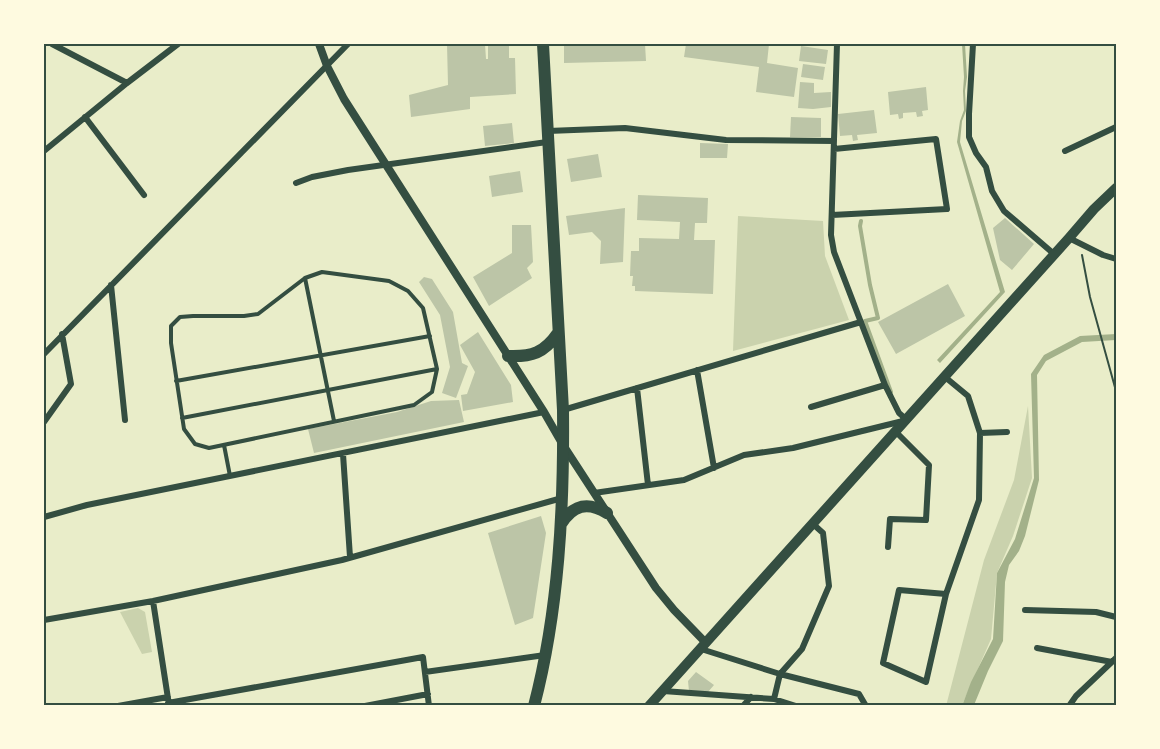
<svg xmlns="http://www.w3.org/2000/svg" width="1160" height="749" font-family="Commissioner,sans-serif">
<rect width="100%" height="100%" fill="#e9edc9"/>
<path fill="#cad2ad" d="M 738,216 L 823,221 L 825,256 L 849,320 L 733,351 Z
M 1028,406 L 1032,478 L 1013,536 L 997,573 L 991,639 L 962,705 L 946,706 L 984,560 L 1014,480 Z
M 138,608 L 145,612 L 152,652 L 142,654 L 120,612 Z"/>
<path fill="#a3b18a" d="M 962,44 L 965,44 L 967,77 L 965,91 L 966,111 L 962,121 L 960,142 L 1005,292 L 940,363 L 937,360 L 1000,292 L 957,142 L 960,121 L 964,110 L 963,91 L 964,77 Z
M 1116,334 L 1116,340 L 1082,342 L 1046,361 L 1037,375 L 1039,480 L 1025,536 L 1019,551 L 1009,565 L 1005,582 L 1003,641 L 988,671 L 974,705 L 962,706 L 971,682 L 993,639 L 997,573 L 1015,539 L 1034,478 L 1031,374 L 1044,355 L 1080,336 Z"/>
<g fill="none" stroke-linecap="round" stroke-linejoin="round">
<path stroke="#a3b18a" stroke-width="4" d="M 861,221 L 860,226 L 870,285 L 878,318 L 865,321 L 891,392"/>
</g>
<path fill="#bcc5a7" d="M 447,44 L 485,44 L 486,59 L 488,59 L 488,44 L 509,44 L 509,58 L 515,58 L 516,94 L 470,97 L 470,109 L 411,117 L 409,95 L 448,85 Z
M 564,44 L 645,44 L 646,61 L 564,63 Z
M 686,44 L 769,44 L 767,63 L 798,68 L 794,97 L 756,92 L 759,67 L 684,57 Z
M 801,46 L 828,50 L 826,64 L 799,61 Z
M 803,64 L 825,67 L 823,80 L 801,77 Z
M 800,82 L 814,83 L 814,93 L 831,92 L 831,107 L 813,109 L 798,108 Z
M 926,87 L 928,110 L 922,111 L 923,116 L 917,117 L 916,112 L 903,113 L 903,118 L 899,119 L 898,114 L 890,115 L 888,92 Z
M 874,110 L 877,133 L 857,135 L 858,140 L 853,141 L 852,135 L 840,136 L 838,114 Z
M 791,117 L 821,118 L 821,137 L 790,137 Z
M 512,123 L 514,143 L 485,146 L 483,126 Z
M 700,143 L 728,144 L 727,158 L 700,158 Z
M 598,154 L 602,177 L 571,182 L 567,159 Z
M 520,171 L 523,192 L 492,197 L 489,176 Z
M 638,195 L 708,198 L 707,223 L 695,223 L 694,240 L 715,240 L 713,294 L 635,291 L 635,286 L 632,286 L 633,276 L 630,276 L 631,251 L 639,251 L 639,238 L 679,239 L 680,222 L 637,220 Z
M 625,208 L 623,262 L 600,264 L 601,241 L 592,232 L 569,235 L 566,216 Z
M 1005,218 L 1034,244 L 1012,270 L 1000,260 L 993,228 Z
M 512,225 L 531,225 L 533,262 L 527,268 L 532,278 L 489,306 L 473,277 L 512,253 Z
M 424,277 L 432,279 L 453,312 L 462,363 L 468,366 L 456,398 L 442,393 L 450,367 L 440,315 L 419,282 Z
M 948,284 L 965,316 L 896,354 L 878,322 Z
M 478,332 L 511,385 L 513,402 L 463,411 L 461,395 L 467,394 L 475,372 L 460,345 Z
M 459,400 L 464,422 L 314,453 L 308,429 L 397,412 L 431,401 Z
M 541,516 L 546,533 L 533,618 L 515,625 L 488,533 Z
M 696,672 L 714,685 L 708,692 L 689,691 L 688,681 Z"/>
<g fill="none" stroke-linecap="round" stroke-linejoin="round">
<path stroke="#344e41" stroke-width="2" d="M 1082,255 L 1090,297 L 1116,391"/>
<path stroke="#344e41" stroke-width="4" d="M 322,272 L 389,281 L 408,291 L 423,308 L 437,369 L 432,392 L 414,405 L 209,448 L 195,444 L 184,429 L 171,343 L 171,326 L 180,317 L 193,316 L 244,316 L 258,314 L 305,278 Z
M 305,278 L 334,421
M 176,381 L 430,336
M 182,418 L 437,369
M 224,445 L 230,476"/>
<path stroke="#344e41" stroke-width="6" d="M 52,44 L 127,83
M 837,44 L 831,235 L 834,252 L 885,385 L 899,413 L 907,420
M 973,44 L 969,114 L 969,137 L 976,153 L 986,167 L 992,191 L 1004,211 L 1054,254
M 85,117 L 144,195
M 548,131 L 625,128 L 726,140 L 834,141
M 44,151 L 127,83 L 178,44
M 1065,151 L 1116,127
M 296,183 L 312,177 L 348,170 L 547,142
M 832,215 L 947,209 L 936,139 L 834,149
M 1069,238 L 1103,255 L 1116,259
M 111,285 L 125,420
M 44,354 L 348,44
M 697,370 L 714,468
M 945,377 L 968,396 L 980,433 L 979,500 L 946,594 L 926,682 L 883,663 L 899,590 L 946,594
M 637,388 L 648,485
M 811,407 L 885,385
M 563,410 L 861,322
M 44,422 L 71,384 L 62,334
M 980,433 L 1007,432
M 343,454 L 350,557
M 594,493 L 684,480 L 744,455 L 793,448 L 903,421
M 44,517 L 87,505 L 544,412
M 888,547 L 890,519 L 926,520 L 929,465 L 896,432
M 153,601 L 169,705
M 1025,610 L 1096,612 L 1116,617
M 44,620 L 153,601 L 342,560 L 562,498
M 1037,648 L 1112,662
M 701,649 L 780,674 L 859,694 L 866,706
M 425,672 L 545,655
M 663,691 L 774,699 L 796,706
M 774,699 L 780,674 L 802,649 L 829,586 L 823,533 L 813,524
M 168,703 L 423,657 L 429,706
M 118,706 L 168,697
M 365,706 L 428,694
M 743,706 L 751,697
M 1069,706 L 1076,696 L 1116,658"/>
<path stroke="#344e41" stroke-width="8" d="M 319,44 L 327,66 L 344,99 L 544,412 L 563,445 L 656,588 L 674,610 L 706,643"/>
<path stroke="#344e41" stroke-width="10" d="M 649,706 L 1069,238 L 1094,209 L 1116,188"/>
<path stroke="#344e41" stroke-width="12" d="M 508,356 C 532,357 544,353 558,333
M 561,524 C 573,505 587,501 607,513
M 534,706 C 559,610 564,508 563,410 L 543,44"/>
</g>
<rect width="1160" height="749" fill="none" stroke="#fefae0" stroke-width="90"/>
<rect x="45" y="45" width="1070" height="659" fill="none" stroke="#344e41" stroke-width="2"/>
</svg>
